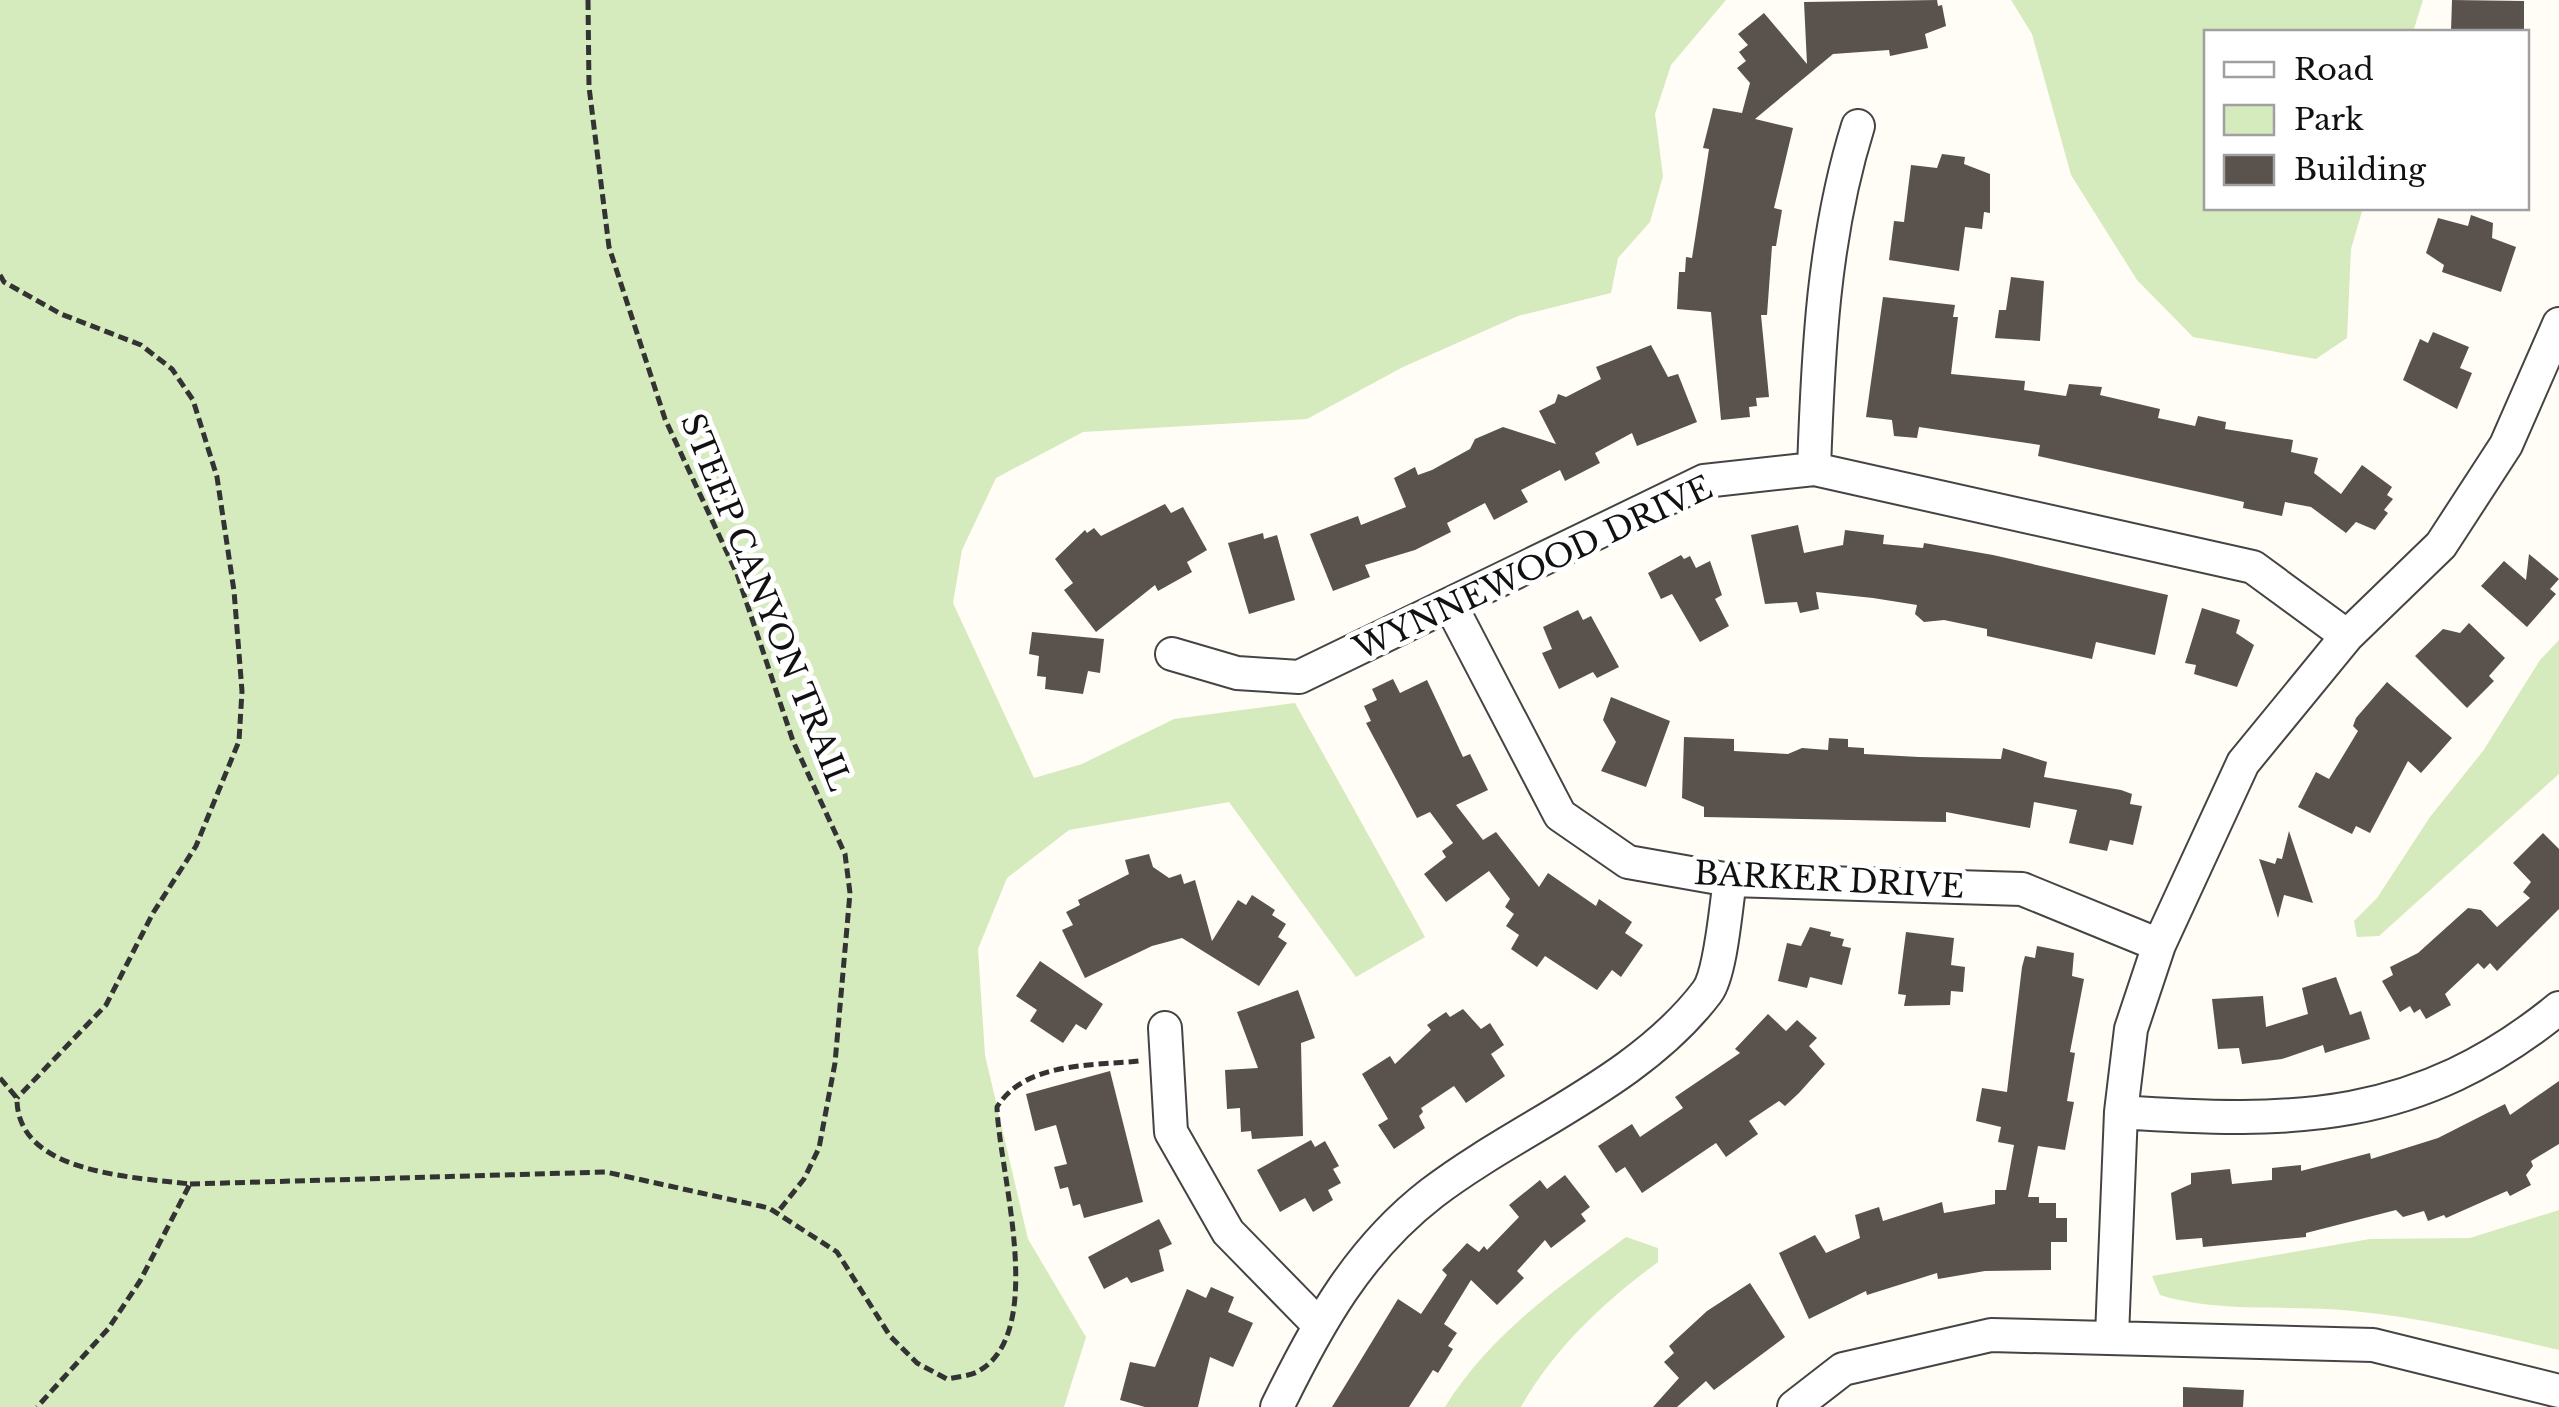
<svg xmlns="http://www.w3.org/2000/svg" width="2559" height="1407" font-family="'Libre Baskerville',serif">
<rect width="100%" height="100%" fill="#fffdf5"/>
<path fill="#d5ebbd" d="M 0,0 L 1726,0 L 1671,65 L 1655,114 L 1663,176 L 1650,222 L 1618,258 L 1611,293 L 1518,316 L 1403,367 L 1307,419 L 1083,432 L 996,478 L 962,550 L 953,603 L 1034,778 L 1082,764 L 1174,719 L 1295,703 L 1425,937 L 1356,977 L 1229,802 L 1069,830 L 1007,878 L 978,949 L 985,1055 L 1028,1239 L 1086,1337 L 1064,1407 L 0,1407 Z
M 2011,0 L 2423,0 L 2413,32 L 2206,32 L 2206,208 L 2363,208 L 2351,249 L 2347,338 L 2316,359 L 2193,337 L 2137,280 L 2071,175 L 2032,34 Z
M 2559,640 L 2559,774 L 2379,936 L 2357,937 L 2354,921 L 2377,898 L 2430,817 L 2483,751 L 2540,660 Z
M 2559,1210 L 2559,1350 C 2491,1334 2423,1318 2353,1311 C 2289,1304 2222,1314 2160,1295 L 2152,1276 L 2370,1239 L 2470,1238 Z
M 1626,1237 L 1658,1248 L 1658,1262 C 1604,1302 1554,1348 1521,1407 L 1445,1407 C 1490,1334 1559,1287 1626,1237 Z"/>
<path fill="#5a524d" d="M 1937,0 L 1938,6 L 1942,5 L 1946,26 L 1925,34 L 1928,48 L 1890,56 L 1889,50 L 1833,54 L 1755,119 L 1793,128 L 1774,208 L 1782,210 L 1776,246 L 1772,246 L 1767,315 L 1761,315 L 1769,397 L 1756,398 L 1757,406 L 1749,407 L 1750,417 L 1721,420 L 1711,312 L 1677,309 L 1679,272 L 1685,272 L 1686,257 L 1692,258 L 1709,149 L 1703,148 L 1713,108 L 1742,113 L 1750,83 L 1737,68 L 1746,61 L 1739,52 L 1748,45 L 1738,34 L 1764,13 L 1807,64 L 1804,2 Z
M 2452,0 L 2524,1 L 2524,32 L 2451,31 Z
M 1942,154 L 1965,157 L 1964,164 L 1990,174 L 1990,213 L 1984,212 L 1982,229 L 1965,227 L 1959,271 L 1889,260 L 1894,221 L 1904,222 L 1911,165 L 1937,168 Z
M 2471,215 L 2493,223 L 2492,238 L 2516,247 L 2501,292 L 2442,272 L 2444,265 L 2426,253 L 2438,218 L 2468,226 Z
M 2011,277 L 2044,281 L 2040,341 L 1995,338 L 1999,310 L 2006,310 Z
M 1883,297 L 1955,305 L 1953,317 L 1958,317 L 1951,374 L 2025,381 L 2024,390 L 2066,396 L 2069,384 L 2102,387 L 2100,395 L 2160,409 L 2158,418 L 2195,426 L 2198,416 L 2226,422 L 2225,429 L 2293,440 L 2291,452 L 2318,458 L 2314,473 L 2341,494 L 2362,465 L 2392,487 L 2387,495 L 2393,499 L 2384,510 L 2388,513 L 2375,530 L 2356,522 L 2346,533 L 2311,507 L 2285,502 L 2282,516 L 2243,508 L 2244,502 L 2038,456 L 2040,445 L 1919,427 L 1917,438 L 1894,436 L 1892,420 L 1866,417 Z
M 2433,332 L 2469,347 L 2460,368 L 2472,373 L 2457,409 L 2403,380 L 2420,339 L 2428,343 Z
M 1651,345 L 1668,377 L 1678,374 L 1697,422 L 1637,446 L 1632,433 L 1595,453 L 1600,463 L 1565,481 L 1560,470 L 1521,490 L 1528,502 L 1494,520 L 1485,503 L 1447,523 L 1451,532 L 1415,550 L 1365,565 L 1370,577 L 1333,591 L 1310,534 L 1358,516 L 1361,525 L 1406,507 L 1394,478 L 1415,467 L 1418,475 L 1432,470 L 1470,449 L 1475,439 L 1503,427 L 1556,444 L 1539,411 L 1555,403 L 1558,394 L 1566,397 L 1601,379 L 1596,367 Z
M 1165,504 L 1171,513 L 1183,507 L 1207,550 L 1187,562 L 1192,572 L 1158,591 L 1155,585 L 1096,632 L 1064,590 L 1073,583 L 1055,559 L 1085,530 L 1087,533 L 1094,528 L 1101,536 Z
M 1798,525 L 1804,553 L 1843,545 L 1845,530 L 1884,535 L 1883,544 L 1923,548 L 1924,543 L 1993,555 L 2168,595 L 2155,655 L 2096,642 L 2092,659 L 1987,636 L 1987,629 L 1944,620 L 1924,622 L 1915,614 L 1917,605 L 1873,598 L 1816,592 L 1819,609 L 1800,613 L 1797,602 L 1765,604 L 1751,535 Z
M 1263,533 L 1264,539 L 1277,535 L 1295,600 L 1249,614 L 1228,543 Z
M 2529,554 L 2559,579 L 2550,589 L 2556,594 L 2527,627 L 2481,586 L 2504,561 L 2526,580 Z
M 1681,555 L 1684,559 L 1690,556 L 1696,568 L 1710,561 L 1722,595 L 1715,599 L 1729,626 L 1700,642 L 1672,594 L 1661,599 L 1648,573 Z
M 2202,608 L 2240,620 L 2236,633 L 2254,645 L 2237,687 L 2194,674 L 2196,665 L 2185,663 Z
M 1578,610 L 1583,620 L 1591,616 L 1619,667 L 1597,678 L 1593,672 L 1559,689 L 1542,653 L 1552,649 L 1543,627 Z
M 2469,623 L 2505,658 L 2489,676 L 2494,681 L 2467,708 L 2415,656 L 2443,629 L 2460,633 Z
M 1032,632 L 1104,639 L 1100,673 L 1088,671 L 1083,694 L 1045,689 L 1046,677 L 1037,676 L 1039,656 L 1029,654 Z
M 1393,679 L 1400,693 L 1427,680 L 1463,757 L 1470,754 L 1488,790 L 1456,805 L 1483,840 L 1496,832 L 1539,887 L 1548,873 L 1596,906 L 1599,899 L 1632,922 L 1625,933 L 1643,945 L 1621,977 L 1612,970 L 1597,990 L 1545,956 L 1537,967 L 1511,949 L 1519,935 L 1506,926 L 1514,914 L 1505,907 L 1510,899 L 1489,871 L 1446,902 L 1424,874 L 1446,857 L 1442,851 L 1453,843 L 1430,812 L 1417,818 L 1366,723 L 1371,721 L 1364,706 L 1377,700 L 1372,689 Z
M 2387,682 L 2452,738 L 2421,773 L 2408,761 L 2370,833 L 2356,826 L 2352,834 L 2298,807 L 2316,772 L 2329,779 L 2358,731 L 2353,726 L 2356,718 Z
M 1611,697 L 1670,721 L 1646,787 L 1601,771 L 1616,742 L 1603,720 Z
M 1684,737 L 1734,739 L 1734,751 L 1788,754 L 1802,748 L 1828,750 L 1829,738 L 1848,739 L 1848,747 L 1864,748 L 1864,754 L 1919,757 L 2001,759 L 2003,748 L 2047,762 L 2044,777 L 2121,790 L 2132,794 L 2130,804 L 2142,806 L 2133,845 L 2110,840 L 2107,851 L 2069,843 L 2077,810 L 2034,802 L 2030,828 L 1946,812 L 1946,822 L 1704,817 L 1704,807 L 1682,798 Z
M 2289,831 L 2313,903 L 2284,895 L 2278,918 L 2259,859 L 2275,864 L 2277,858 L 2282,859 Z
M 2543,833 L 2559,849 L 2559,909 L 2497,971 L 2490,963 L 2484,969 L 2478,963 L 2445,994 L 2451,1005 L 2426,1019 L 2420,1009 L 2414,1013 L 2410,1006 L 2400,1012 L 2382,981 L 2393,975 L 2390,967 L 2418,953 L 2468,908 L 2481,910 L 2497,927 L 2530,898 L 2523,892 L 2531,882 L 2513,863 Z
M 1149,854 L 1153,867 L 1169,878 L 1181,874 L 1184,884 L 1195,880 L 1212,941 L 1238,900 L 1246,905 L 1252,895 L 1275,910 L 1272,915 L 1286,924 L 1278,937 L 1287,943 L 1259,986 L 1182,938 L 1152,946 L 1085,978 L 1062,930 L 1073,925 L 1066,912 L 1080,905 L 1078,900 L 1129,874 L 1125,860 Z
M 1810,927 L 1831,932 L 1830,936 L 1844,939 L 1842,946 L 1851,948 L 1842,985 L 1810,977 L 1807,988 L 1778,981 L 1787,943 L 1801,946 Z
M 1906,932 L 1954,938 L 1951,965 L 1965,967 L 1963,992 L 1951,991 L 1950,1005 L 1904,1006 L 1906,995 L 1898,994 Z
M 2037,946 L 2074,953 L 2072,976 L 2084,979 L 2070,1052 L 2075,1053 L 2067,1101 L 2074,1102 L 2065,1150 L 2038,1146 L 2028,1197 L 2039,1197 L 2039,1203 L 2056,1203 L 2056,1218 L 2067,1218 L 2067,1242 L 2051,1242 L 2051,1270 L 1985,1271 L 1938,1279 L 1937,1273 L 1867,1295 L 1866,1291 L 1809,1319 L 1779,1253 L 1815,1235 L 1826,1253 L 1860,1238 L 1855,1215 L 1879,1207 L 1883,1221 L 1942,1202 L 1944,1213 L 1995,1204 L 1995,1190 L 2006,1190 L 2014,1145 L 1998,1142 L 2001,1127 L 1976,1121 L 1982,1088 L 2007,1092 L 2022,967 L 2025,956 L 2035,958 Z
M 1040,961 L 1103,1004 L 1086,1030 L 1076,1024 L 1063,1043 L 1030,1021 L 1037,1010 L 1016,996 Z
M 2336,977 L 2350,1015 L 2361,1011 L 2370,1039 L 2325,1053 L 2323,1045 L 2282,1059 L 2242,1064 L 2239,1048 L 2218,1049 L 2212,999 L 2263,996 L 2266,1027 L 2308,1014 L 2302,988 Z
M 1298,990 L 1315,1038 L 1301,1043 L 1303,1136 L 1252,1139 L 1251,1131 L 1241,1132 L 1240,1108 L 1227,1109 L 1225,1070 L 1258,1068 L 1237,1012 Z
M 1463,1009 L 1481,1029 L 1490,1023 L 1504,1045 L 1491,1054 L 1505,1076 L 1466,1103 L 1454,1086 L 1421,1108 L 1423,1112 L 1419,1116 L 1425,1128 L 1394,1149 L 1378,1125 L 1388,1119 L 1362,1074 L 1390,1056 L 1395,1064 L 1431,1030 L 1427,1025 L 1446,1012 L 1450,1017 Z
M 1768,1014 L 1786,1031 L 1797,1020 L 1817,1038 L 1809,1046 L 1825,1064 L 1799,1093 L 1785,1106 L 1779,1101 L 1749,1121 L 1758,1134 L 1726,1157 L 1716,1143 L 1642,1193 L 1625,1167 L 1616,1173 L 1598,1146 L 1632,1124 L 1640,1137 L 1683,1108 L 1675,1097 L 1740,1053 L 1735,1049 Z
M 1110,1071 L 1143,1202 L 1084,1218 L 1080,1204 L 1073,1206 L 1068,1187 L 1060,1189 L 1054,1167 L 1067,1164 L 1056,1125 L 1035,1131 L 1026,1094 Z
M 2559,1081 L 2559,1144 L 2531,1161 L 2533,1166 L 2526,1175 L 2531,1185 L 2510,1196 L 2507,1191 L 2446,1218 L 2444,1215 L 2428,1221 L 2424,1211 L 2403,1217 L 2396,1210 L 2306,1233 L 2306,1237 L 2203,1247 L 2202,1238 L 2176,1240 L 2171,1193 L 2191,1184 L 2191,1173 L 2230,1169 L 2232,1184 L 2272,1180 L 2272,1168 L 2301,1165 L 2301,1171 L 2370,1153 L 2371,1159 L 2438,1138 L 2505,1104 L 2510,1115 Z
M 1311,1140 L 1315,1147 L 1325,1141 L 1339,1166 L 1333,1169 L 1341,1183 L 1328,1190 L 1333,1200 L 1313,1212 L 1305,1198 L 1280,1212 L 1257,1170 Z
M 1565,1175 L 1590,1207 L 1581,1214 L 1586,1221 L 1551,1248 L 1545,1240 L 1517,1271 L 1524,1278 L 1497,1305 L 1471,1280 L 1444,1324 L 1457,1333 L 1448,1346 L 1453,1349 L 1438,1373 L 1433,1370 L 1409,1407 L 1332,1407 L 1398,1299 L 1421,1314 L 1447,1275 L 1442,1270 L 1467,1243 L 1479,1252 L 1484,1246 L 1487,1250 L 1519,1217 L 1509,1205 L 1540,1180 L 1547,1189 Z
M 1159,1219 L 1172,1244 L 1159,1250 L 1164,1271 L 1131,1283 L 1127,1277 L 1104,1289 L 1088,1257 Z
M 1750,1283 L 1785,1337 L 1714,1390 L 1706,1381 L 1677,1407 L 1653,1407 L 1679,1378 L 1664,1362 L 1674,1353 L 1669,1346 L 1707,1311 Z
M 1211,1287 L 1234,1297 L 1228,1312 L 1253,1323 L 1233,1367 L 1210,1357 L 1198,1407 L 1145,1407 L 1120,1400 L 1130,1362 L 1155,1367 L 1187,1289 L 1206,1298 Z
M 2183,1387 L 2244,1390 L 2243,1407 L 2183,1407 Z"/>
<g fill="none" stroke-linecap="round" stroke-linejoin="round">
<defs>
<path id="minor" d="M 1814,469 C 1818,353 1823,238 1858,126
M 1451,606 L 1560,815 L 1628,862 L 1730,880 L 2022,889 L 2159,945
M 1172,654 L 1237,673 L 1299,677 L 1704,481 L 1814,469 L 2253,567 L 2347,636
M 1165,1028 L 1171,1132 L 1228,1232 L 1318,1324
M 2121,1112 C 2293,1124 2418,1123 2559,1008
M 2112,1336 L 2121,1112 L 2131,1029 L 2159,945 L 2243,763 L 2347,636 L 2441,545 L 2506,445 L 2559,324
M 1277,1407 C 1317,1325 1358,1250 1432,1193 C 1520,1126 1639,1082 1707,992 C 1721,974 1726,905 1730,880
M 1794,1407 L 1843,1369 L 1991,1335 L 2373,1345 L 2559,1391"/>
</defs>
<use href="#minor" stroke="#444" stroke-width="36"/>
<path stroke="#333" stroke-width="5" stroke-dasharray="10 5" stroke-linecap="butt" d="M 588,0 L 589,87 L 609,247 L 665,419 L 737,574 L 793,741 L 845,854 L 850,893 L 835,1063 L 819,1148 L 804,1179 L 777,1213
M 0,275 L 4,282 L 61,314 L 141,345 L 172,369 L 193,400 L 217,477 L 234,591 L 242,691 L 239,741 L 196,846 L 153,913 L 106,1005 L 17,1098
M 0,1078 L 17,1098 C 16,1174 134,1177 190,1184 L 140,1281 L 108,1329 L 37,1407
M 190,1184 L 606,1172 L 769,1208 L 837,1252 L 890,1336 L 917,1363 L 947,1379 C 956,1377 969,1376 977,1372 C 1049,1334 999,1173 997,1107 C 1025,1062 1090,1066 1139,1061"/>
<use href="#minor" stroke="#fff" stroke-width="32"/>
</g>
<g text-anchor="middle" stroke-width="10" stroke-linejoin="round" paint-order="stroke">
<g font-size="32" fill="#111" stroke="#fff">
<text transform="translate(1533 568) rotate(-25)" y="11">WYNNEWOOD DRIVE</text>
<text transform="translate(766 602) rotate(68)" y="11">STEEP CANYON TRAIL</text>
<text transform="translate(1829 880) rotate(3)" y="11">BARKER DRIVE</text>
</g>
</g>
<rect x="2204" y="30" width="325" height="180" fill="#ffffff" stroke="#a0a0a0" stroke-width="2.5"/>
<rect x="2224" y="62" width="50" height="15" fill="#ffffff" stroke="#a0a0a0" stroke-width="2.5"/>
<text x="2294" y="80" font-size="30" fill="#111111">Road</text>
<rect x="2224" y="105" width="50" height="30" fill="#d5ebbd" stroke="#a0a0a0" stroke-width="2.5"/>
<text x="2294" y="130" font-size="30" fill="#111111">Park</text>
<rect x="2224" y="155" width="50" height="30" fill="#5a524d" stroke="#a0a0a0" stroke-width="2.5"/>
<text x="2294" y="180" font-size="30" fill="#111111">Building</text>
</svg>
